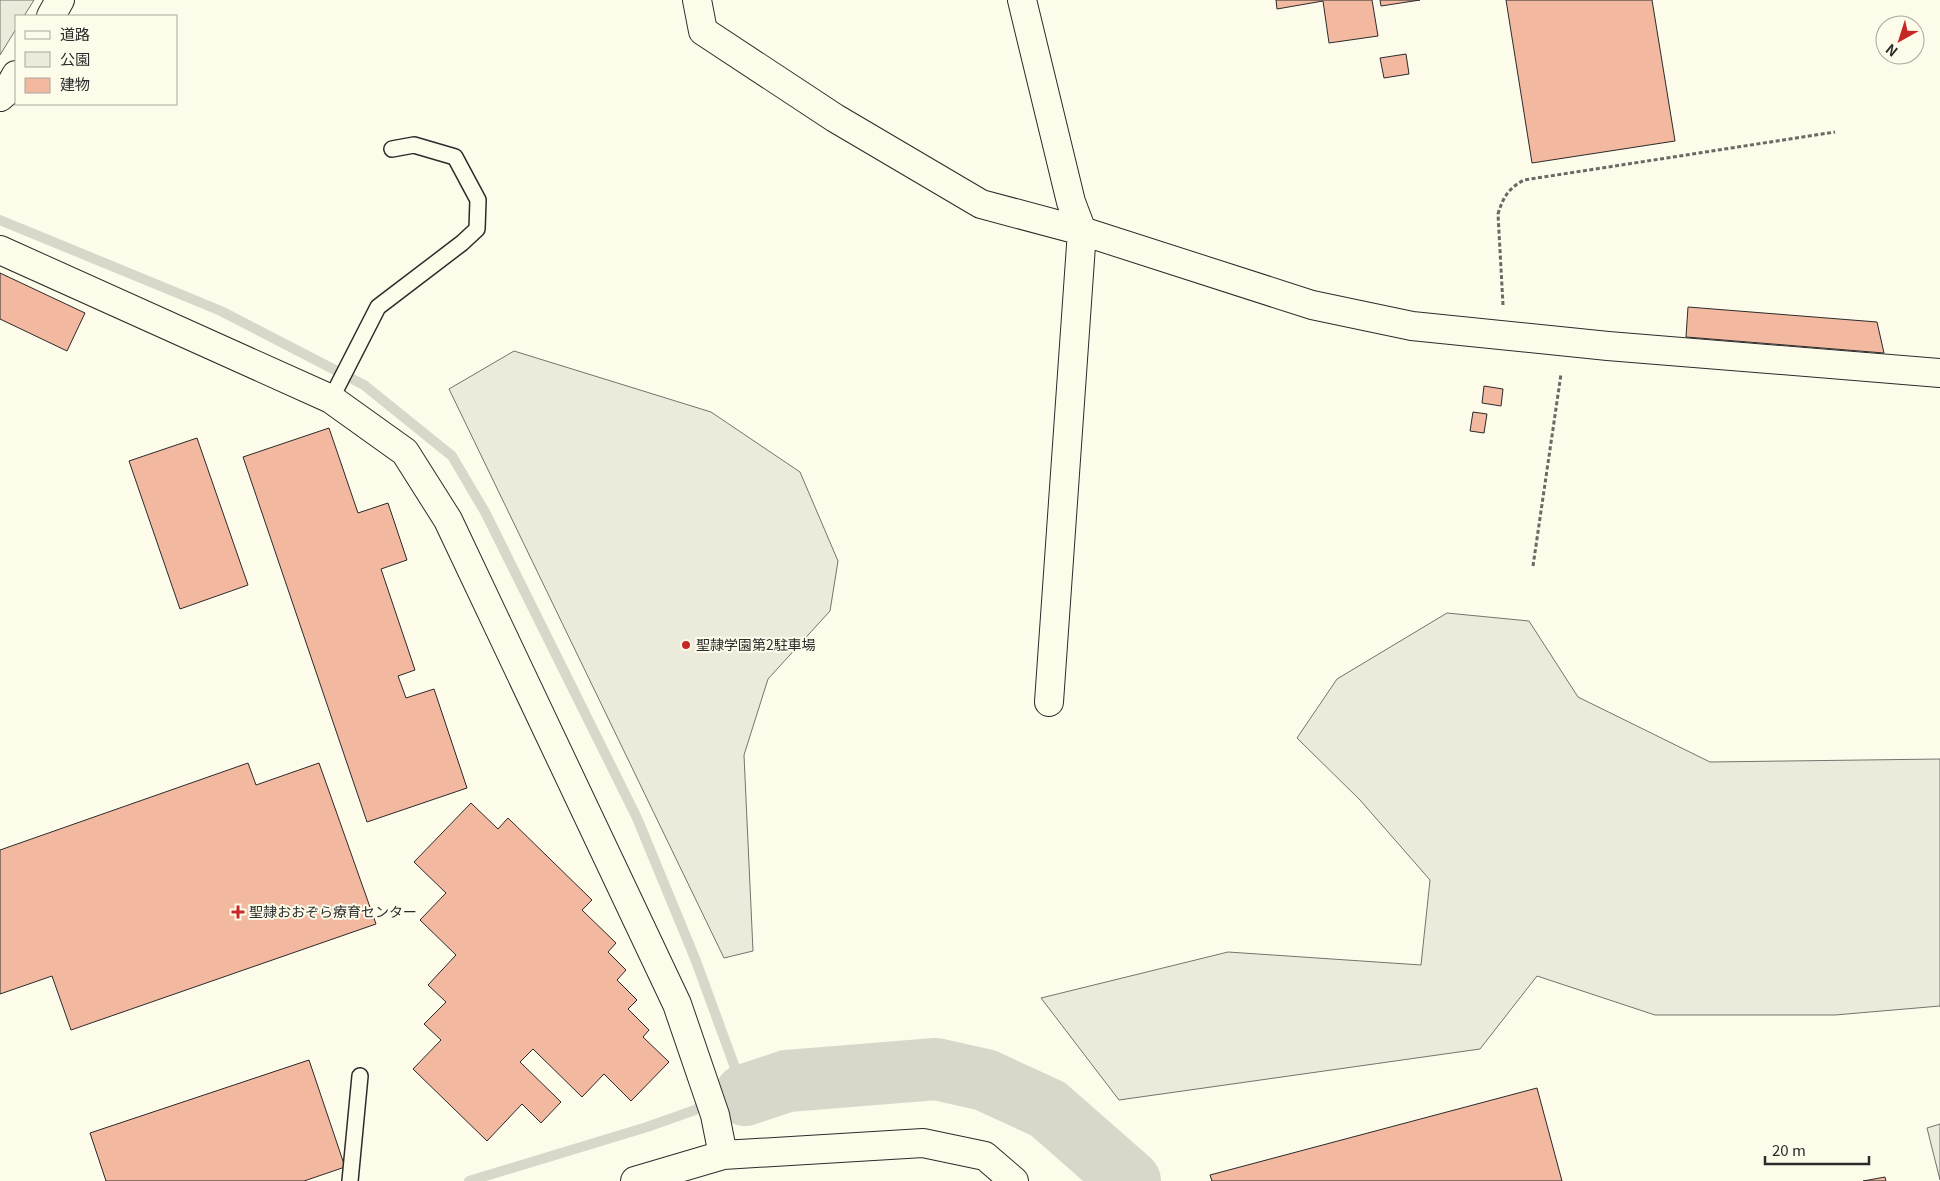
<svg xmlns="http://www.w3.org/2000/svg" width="1940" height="1181" font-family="Georgia,'Noto Sans JP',serif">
<rect width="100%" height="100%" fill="#fdfbea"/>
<path fill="#ecebdb" stroke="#74746e" d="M 0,0 L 34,0 L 24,16 L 16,16 L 16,29 L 0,55 Z
M 1447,613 L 1529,621 L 1578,697 L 1710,762 L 1940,759 L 1940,1006 L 1835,1015 L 1655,1015 L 1537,976 L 1480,1049 L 1119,1100 L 1041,998 L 1228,952 L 1421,965 L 1430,880 L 1360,800 L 1297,738 L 1337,679 Z"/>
<path fill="#eceadb" stroke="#74746e" d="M 514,351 L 711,412 L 800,472 L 838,561 L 830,611 L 768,679 L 744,755 L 753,951 L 724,958 L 449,389 Z
M 1940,1124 L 1940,1180 L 1927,1128 Z"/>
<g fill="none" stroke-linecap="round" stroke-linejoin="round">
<path stroke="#d8d7c9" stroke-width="10" d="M 0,220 L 221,311 L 364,385 L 452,456 L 485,512 L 637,818 L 696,961 L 745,1095 L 706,1102 L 695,1110 L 647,1127 L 469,1181"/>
<path stroke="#d8d7c9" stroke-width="62" d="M 745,1095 L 787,1081 L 936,1069 L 985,1080 L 1048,1109 L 1130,1181"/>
</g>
<path fill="#f2b8a0" stroke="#2b2b2b" d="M 1276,0 L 1372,0 L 1378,36 L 1329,43 L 1323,1 L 1277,9 Z
M 1380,0 L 1420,0 L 1381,6 Z
M 1506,0 L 1652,0 L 1675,141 L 1532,163 Z
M 1406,54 L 1409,74 L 1384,78 L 1380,58 Z
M 0,273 L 85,313 L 67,351 L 0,319 Z
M 1688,307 L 1877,322 L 1884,353 L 1686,337 Z
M 1484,386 L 1503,389 L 1501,406 L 1482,403 Z
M 1473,412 L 1487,414 L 1484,433 L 1470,431 Z
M 329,428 L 358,513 L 388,503 L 407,560 L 381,569 L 415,670 L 398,676 L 406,698 L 434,689 L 467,788 L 367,822 L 243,457 Z
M 197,438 L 248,585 L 180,609 L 129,461 Z
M 248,763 L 256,785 L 319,763 L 376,924 L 71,1030 L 52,976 L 0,994 L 0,850 Z
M 471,803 L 498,829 L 508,818 L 592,900 L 582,910 L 616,943 L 608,952 L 626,970 L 617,980 L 637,1000 L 628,1009 L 649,1030 L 643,1037 L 669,1062 L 631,1101 L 604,1074 L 582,1097 L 533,1049 L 520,1062 L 561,1102 L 541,1123 L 522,1104 L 487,1141 L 413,1069 L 441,1040 L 424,1024 L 446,1002 L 428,985 L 456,955 L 420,920 L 446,893 L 414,862 Z
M 309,1060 L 345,1167 L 304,1181 L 106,1181 L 90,1133 Z
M 1537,1088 L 1562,1181 L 1212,1181 L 1210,1175 Z
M 1885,1177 L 1886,1181 L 1863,1181 Z"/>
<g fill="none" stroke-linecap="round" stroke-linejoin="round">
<defs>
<path id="lane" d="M 331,399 L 378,307 L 462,243 L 477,229 L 478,200 L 455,157 L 414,145 L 392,149
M 350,1181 L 360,1076"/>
<path id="street" d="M 697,0 L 703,31 L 835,118 L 981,204 L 1082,231 L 1312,305 L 1412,326 L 1608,346 L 1940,373
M 1022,0 L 1071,202 L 1082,231 L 1049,702
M 51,16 L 60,0
M 0,97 L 7,91 L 16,75
M 0,250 L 331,399 L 405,452 L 448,520 L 677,1004 L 715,1115 L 723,1155
M 635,1181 L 723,1155 L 923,1143 L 985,1156 L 1014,1181"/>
</defs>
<use href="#lane" stroke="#2b2b2b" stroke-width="18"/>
<use href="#street" stroke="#2b2b2b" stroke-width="30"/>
<path stroke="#6a6964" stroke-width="3" stroke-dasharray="4 2.5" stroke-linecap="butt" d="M 1503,305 L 1498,214 C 1503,197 1509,188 1524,180 L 1835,132
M 1533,566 L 1561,374"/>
<use href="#lane" stroke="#fdfbea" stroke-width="15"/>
<use href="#street" stroke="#fdfbea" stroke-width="28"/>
</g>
<g fill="#c62828" stroke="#fdfbea" stroke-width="2">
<circle cx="686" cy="645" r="5"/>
<path d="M235.5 904.5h5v5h5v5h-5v5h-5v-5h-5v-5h5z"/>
</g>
<g text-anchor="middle" stroke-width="4" stroke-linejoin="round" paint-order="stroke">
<g font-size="14" fill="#2b2b2b" stroke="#fdfbea" text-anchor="start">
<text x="696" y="650">聖隷学園第2駐車場</text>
<text x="249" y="917">聖隷おおぞら療育センター</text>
</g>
</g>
<rect x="15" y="15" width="162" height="90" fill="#fdfbea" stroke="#a9a89e"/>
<rect x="25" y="31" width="25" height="8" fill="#fdfbea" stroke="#a9a89e"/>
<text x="60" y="40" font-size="15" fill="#2b2b2b">道路</text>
<rect x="25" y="52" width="25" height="15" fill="#ecebdb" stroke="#a9a89e"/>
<text x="60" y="65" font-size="15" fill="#2b2b2b">公園</text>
<rect x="25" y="78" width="25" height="15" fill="#f2b8a0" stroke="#a9a89e"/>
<text x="60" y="90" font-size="15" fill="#2b2b2b">建物</text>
<g transform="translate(1900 40) rotate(219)"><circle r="24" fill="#fdfbea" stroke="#a9a89e"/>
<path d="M0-4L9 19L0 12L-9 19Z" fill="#c62828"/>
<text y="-8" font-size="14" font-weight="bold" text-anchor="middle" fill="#2b2b2b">N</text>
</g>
<path d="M1765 1156v8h104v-8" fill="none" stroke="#2b2b2b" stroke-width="2.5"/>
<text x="1772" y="1156" font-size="15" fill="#2b2b2b" stroke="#fdfbea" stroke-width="4" paint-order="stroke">20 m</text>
</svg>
